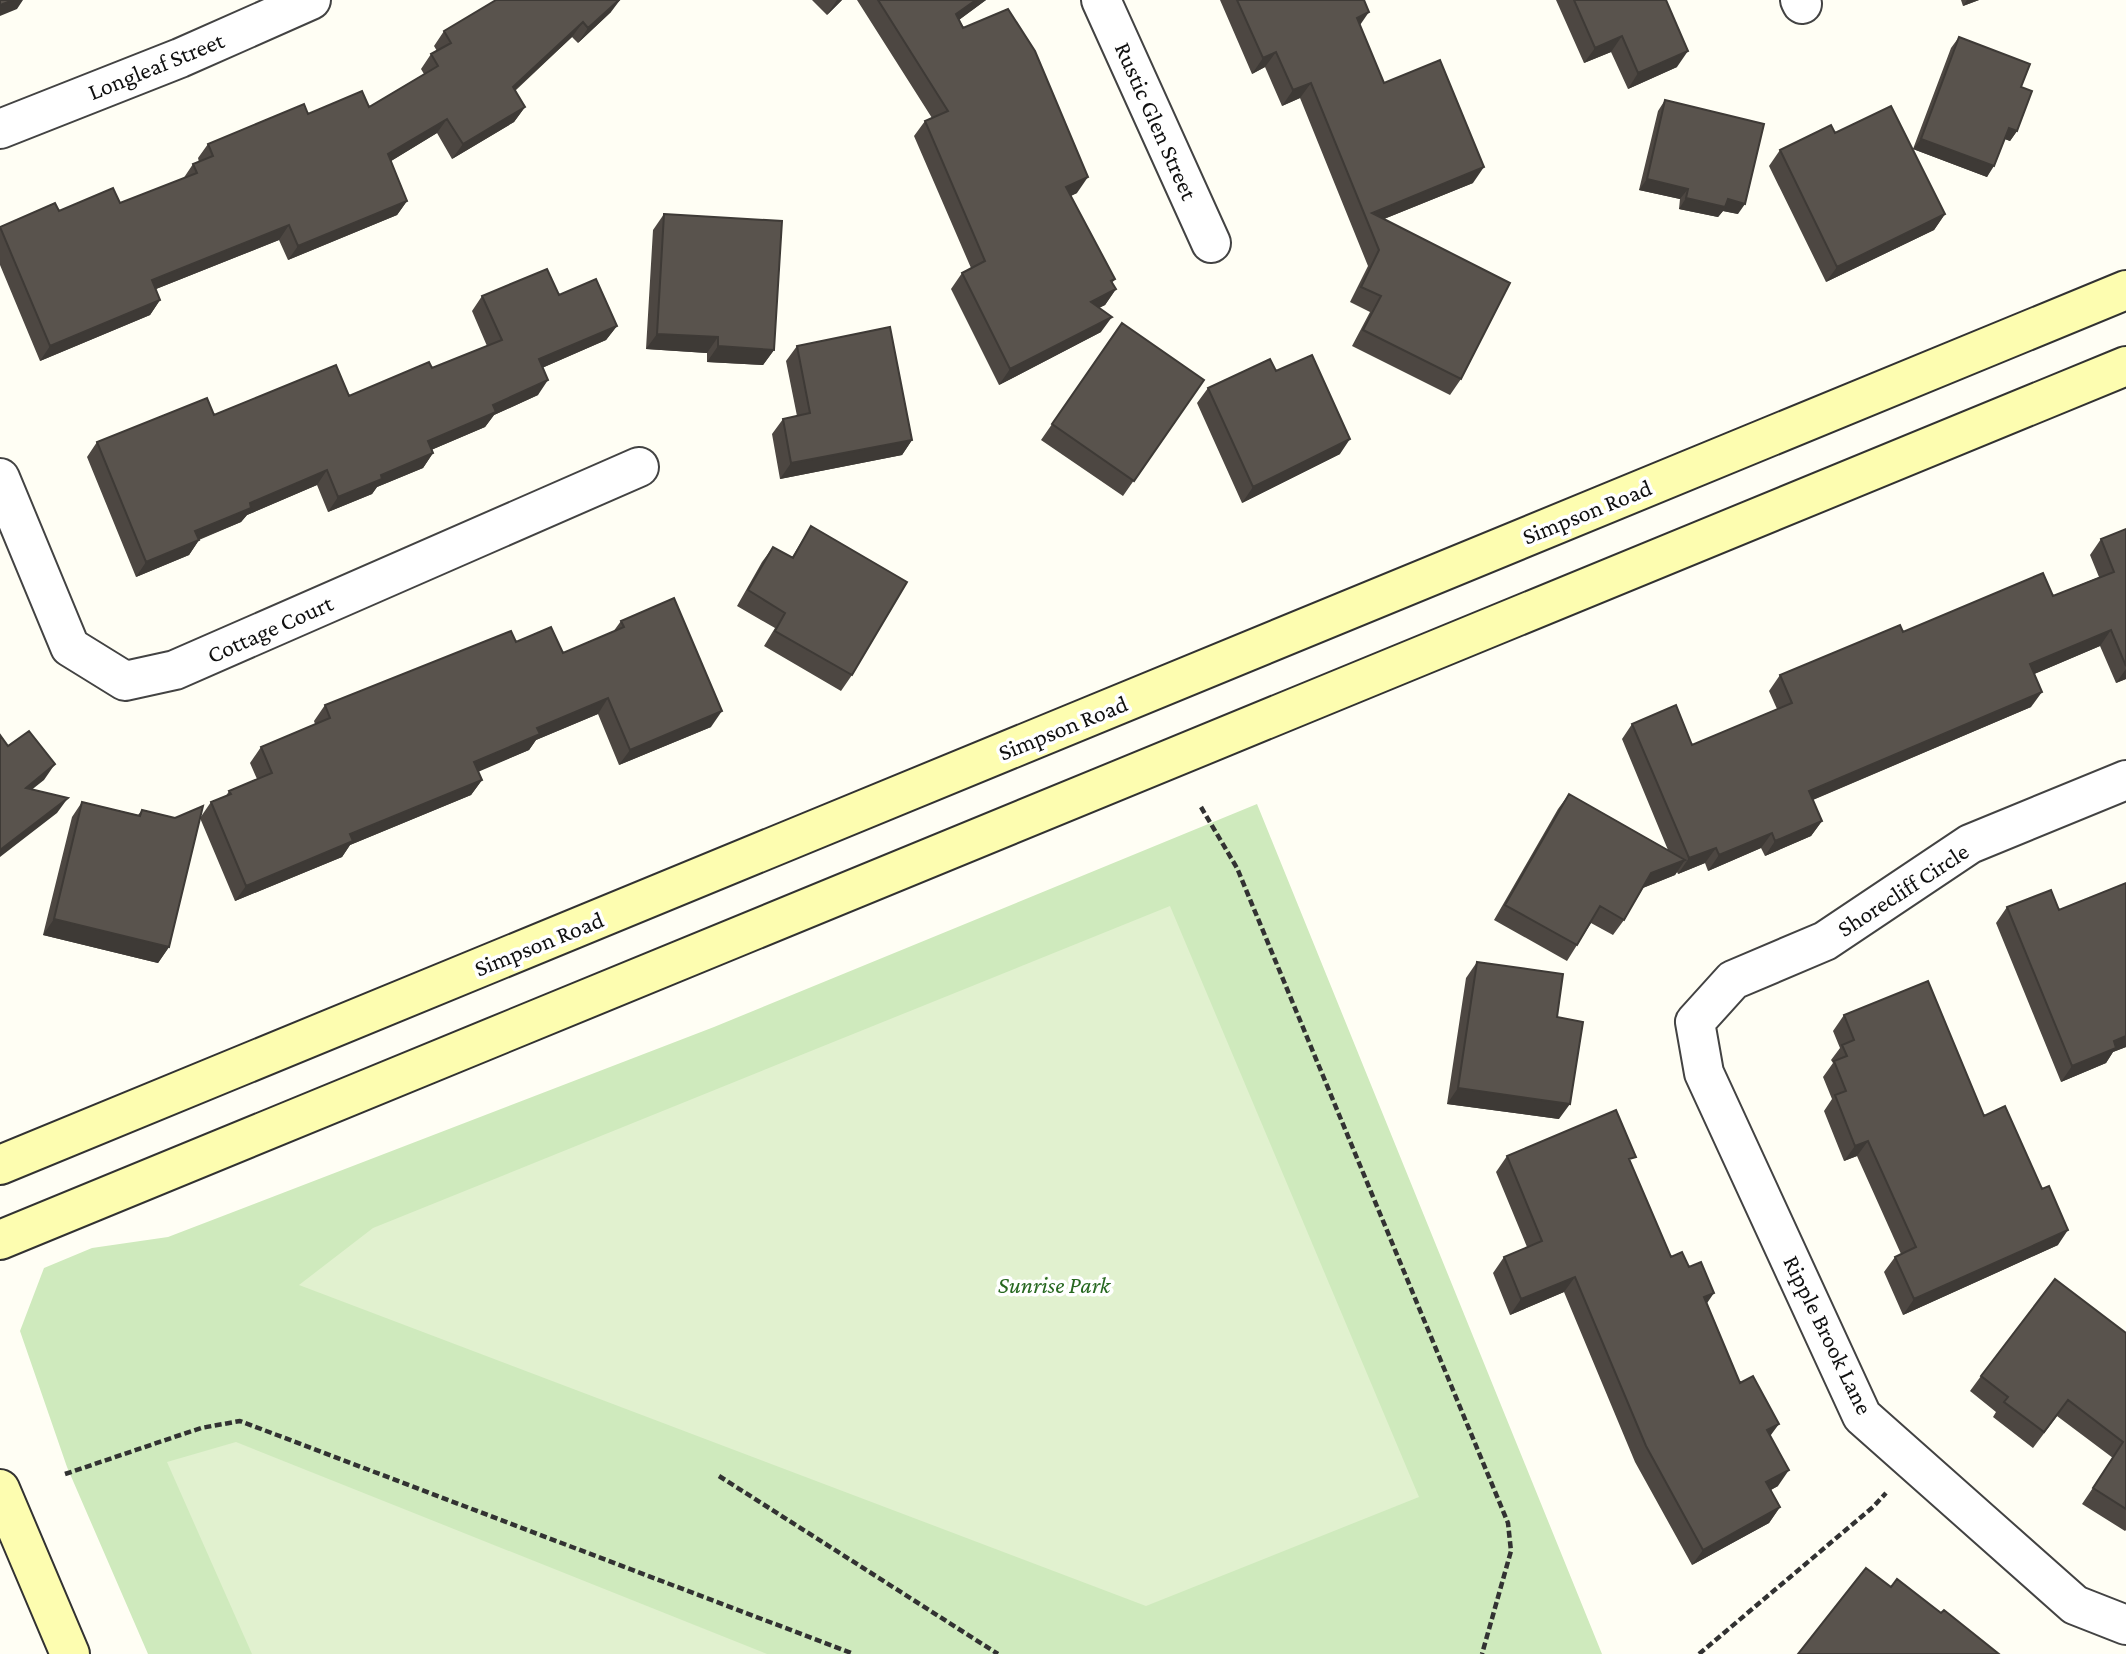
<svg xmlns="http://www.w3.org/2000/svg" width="2126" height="1654" font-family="'Crimson Pro',serif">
<rect width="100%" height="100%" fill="#fffef4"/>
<path fill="#cfeabd" d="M 1257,804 L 1602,1654 L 148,1654 L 67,1467 L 20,1331 L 44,1268 L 92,1248 L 168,1237 L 714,1027 Z"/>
<path fill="#e1f1cf" d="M 1170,906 L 1419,1497 L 1146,1606 L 299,1285 L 373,1228 Z
M 236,1442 L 767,1654 L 252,1654 L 167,1462 Z"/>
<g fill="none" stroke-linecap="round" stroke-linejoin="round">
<defs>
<path id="street" d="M 1101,0 L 1211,243
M 1800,0 L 1802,4
M 0,129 L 180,58 L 311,0
M 0,478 L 70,647 L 125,681 L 175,670 L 639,467
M 2126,780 L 1970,844 L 1825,941 L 1733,980 L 1695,1022 L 1704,1073 L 1862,1416 L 2075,1605 L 2126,1625"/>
<path id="secondary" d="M 0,1165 L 2126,290
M 0,1240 L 2126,366
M 0,1489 L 70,1654"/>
</defs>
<use href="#street" stroke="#434343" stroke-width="42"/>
<use href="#secondary" stroke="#323232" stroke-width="42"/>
<path stroke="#323232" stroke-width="4.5" stroke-dasharray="7 3.5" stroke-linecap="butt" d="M 1201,807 L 1237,868 L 1508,1523 L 1511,1551 L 1482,1654
M 65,1474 L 201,1428 L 240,1421 L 854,1654
M 719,1476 L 998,1654
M 1699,1654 L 1873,1507 L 1886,1493"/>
<use href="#street" stroke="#fff" stroke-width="38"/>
<use href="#secondary" stroke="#fdfdb0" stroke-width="38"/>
</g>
<path fill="#4d4742" d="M 812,0 L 842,0 L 827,15 Z
M 857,0 L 986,0 L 959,20 L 1077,193 L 1071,196 L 1115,279 L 1112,283 L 1116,289 L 1105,305 L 1099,308 L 1101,332 L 999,385 L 951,289 L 962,273 L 971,268 L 914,136 L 925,121 L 932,118 Z
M 1220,0 L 1364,0 L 1360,25 L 1384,83 L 1473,183 L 1384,219 L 1461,379 L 1450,395 L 1352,346 L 1370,312 L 1350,302 L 1368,266 L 1300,98 L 1282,106 L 1265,67 L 1252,74 Z
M 1556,0 L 1666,0 L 1677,67 L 1628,89 L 1611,52 L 1584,63 Z
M 1961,0 L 1979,0 L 1963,6 Z
M 611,12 L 578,43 L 572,37 L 515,91 L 525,107 L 514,122 L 452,159 L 437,133 L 391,161 L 407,201 L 397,215 L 288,260 L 279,240 L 156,289 L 160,300 L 150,315 L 40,361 L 0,265 L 0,227 L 59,211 L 120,203 L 183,179 L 193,164 L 199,162 L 198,158 L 208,144 L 308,114 L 369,107 L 424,74 L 421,69 L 431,54 L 437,51 L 434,46 L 444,31 Z
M 1959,37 L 2021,87 L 2017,131 L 2010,141 L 2005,139 L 1987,177 L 1913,149 L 1951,48 Z
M 1665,100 L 1738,214 L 1723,211 L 1718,217 L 1679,209 L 1680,199 L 1639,190 L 1658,111 Z
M 1835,133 L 1945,214 L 1934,230 L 1826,282 L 1769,166 L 1780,150 Z
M 664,214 L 774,350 L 763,365 L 707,362 L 707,353 L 646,349 L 653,230 Z
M 559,295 L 617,326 L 606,340 L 542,368 L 538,395 L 494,415 L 485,427 L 431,450 L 433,453 L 423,468 L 377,487 L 372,494 L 328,512 L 317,485 L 247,515 L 241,522 L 199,540 L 189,555 L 136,577 L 87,457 L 97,442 L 214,415 L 349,396 L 432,368 L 487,346 L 472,311 L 482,296 Z
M 1122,323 L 1204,380 L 1123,496 L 1041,440 Z
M 797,346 L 912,440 L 902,455 L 780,479 L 772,434 L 783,419 L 797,416 L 786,361 Z
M 1276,371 L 1340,454 L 1242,503 L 1197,403 L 1208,388 Z
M 811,526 L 852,675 L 841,691 L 764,646 L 775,628 L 737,606 L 762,562 L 773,547 L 792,557 Z
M 2126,529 L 2126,679 L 2116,683 L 2100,646 L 2034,674 L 2031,707 L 1813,800 L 1822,821 L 1811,836 L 1765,856 L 1761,848 L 1708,871 L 1705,863 L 1678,874 L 1677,872 L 1675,875 L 1643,888 L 1624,920 L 1613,935 L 1591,923 L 1577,945 L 1567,961 L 1494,920 L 1558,809 L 1569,794 L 1668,850 L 1622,739 L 1632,724 L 1692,745 L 1777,709 L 1769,691 L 1780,675 L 1903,632 L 2053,596 L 2099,577 L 2090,555 L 2101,539 Z
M 621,621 L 711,727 L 619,765 L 598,714 L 536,740 L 529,750 L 478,771 L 482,780 L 471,795 L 350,845 L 342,857 L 235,901 L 200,818 L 211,802 L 226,796 L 229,791 L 257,779 L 250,763 L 261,747 L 315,724 L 314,721 L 325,705 L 516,642 L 563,653 L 613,632 Z
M 82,802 L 138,815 L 142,810 L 169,947 L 158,963 L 43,935 L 72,817 Z
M 2126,883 L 2126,1047 L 2113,1052 L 2106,1063 L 2061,1082 L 1996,923 L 2007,907 L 2059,910 Z
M 1477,962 L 1557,1017 L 1559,1119 L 1447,1104 L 1466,978 Z
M 1844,1015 L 1984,1116 L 2058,1245 L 1903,1315 L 1884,1272 L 1895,1257 L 1901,1254 L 1857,1156 L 1844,1161 L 1824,1111 L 1832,1099 L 1823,1077 L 1833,1063 L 1831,1060 L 1840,1048 L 1833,1031 Z
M 1507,1156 L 1631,1164 L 1671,1257 L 1706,1304 L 1740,1383 L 1771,1436 L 1778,1486 L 1771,1490 L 1780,1507 L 1769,1523 L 1692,1565 L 1635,1462 L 1564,1292 L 1510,1315 L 1493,1273 L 1504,1257 L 1527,1247 L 1496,1172 Z
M 2126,1333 L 2126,1530 L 2125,1531 L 2082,1504 L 2113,1458 L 2057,1416 L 2033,1448 L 1993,1417 L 1996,1412 L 1970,1391 L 1981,1376 Z"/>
<path fill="#3e3a36" d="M 13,0 L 23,0 L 17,9 L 0,16 L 0,5 Z
M 619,0 L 620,0 L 611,12 L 578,43 L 588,28 Z
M 837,0 L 842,0 L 827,15 Z
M 976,0 L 986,0 L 945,30 L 956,14 Z
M 1967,0 L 1979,0 L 1963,6 Z
M 1369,12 L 1358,28 L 1357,18 Z
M 583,22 L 572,37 L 502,102 L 513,87 Z
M 1622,36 L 1611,52 L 1584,63 L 1595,48 Z
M 1688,51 L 1677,67 L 1628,89 L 1638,73 Z
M 1276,52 L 1265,67 L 1252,74 L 1263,58 Z
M 1311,83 L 1300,98 L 1282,106 L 1293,90 Z
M 525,107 L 514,122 L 452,159 L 463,144 Z
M 447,119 L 437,133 L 378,169 L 388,154 Z
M 2009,128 L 2017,131 L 2010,141 L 2002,138 Z
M 1921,139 L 1994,166 L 1987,177 L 1913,149 Z
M 1484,167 L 1473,183 L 1369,225 L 1372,213 Z
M 1088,177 L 1077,193 L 1056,202 L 1066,187 Z
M 1647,179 L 1688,189 L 1680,199 L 1639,190 Z
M 1686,198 L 1728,199 L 1745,204 L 1738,214 L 1723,211 L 1718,217 L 1679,209 Z
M 407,201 L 397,215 L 288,260 L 298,246 Z
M 1945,214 L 1934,230 L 1826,282 L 1837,267 Z
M 289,225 L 279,240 L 141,295 L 152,280 Z
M 1116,289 L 1105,305 L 1080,317 L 1091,302 Z
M 160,300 L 150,315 L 40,361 L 50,346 Z
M 1112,317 L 1101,332 L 999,385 L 1010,369 Z
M 617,326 L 606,340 L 528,374 L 539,359 Z
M 657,334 L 718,337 L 707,353 L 646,349 Z
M 718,346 L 774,350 L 763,365 L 707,362 Z
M 548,380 L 538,395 L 494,415 L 485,427 L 417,456 L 428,441 L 493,405 Z
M 1350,439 L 1340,454 L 1242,503 L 1253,487 Z
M 912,440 L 902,455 L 780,479 L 791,463 Z
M 433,453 L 423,468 L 377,487 L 372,494 L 328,512 L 338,497 L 381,475 Z
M 327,470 L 317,485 L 247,515 L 241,522 L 185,545 L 195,531 L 250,503 Z
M 199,540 L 189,555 L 136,577 L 146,562 Z
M 2111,630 L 2100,646 L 2020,680 L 2030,664 Z
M 2126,669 L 2126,679 L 2116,683 Z
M 2042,692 L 2031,707 L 1798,806 L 1809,791 Z
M 608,698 L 598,714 L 536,740 L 529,750 L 464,778 L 474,762 L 537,728 Z
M 722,711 L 711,727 L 619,765 L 630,750 Z
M 55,764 L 44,780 L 15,803 L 26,788 Z
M 482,780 L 471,795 L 350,845 L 342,857 L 235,901 L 246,886 L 350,834 Z
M 68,798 L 57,813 L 0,857 L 0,850 Z
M 1822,821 L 1811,836 L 1765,856 L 1775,841 Z
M 1772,833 L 1761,848 L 1708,871 L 1719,855 Z
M 1716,848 L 1705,863 L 1678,874 L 1689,858 Z
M 1685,860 L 1675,875 L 1640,889 L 1651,873 Z
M 54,919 L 169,947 L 158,963 L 43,935 Z
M 2126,1036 L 2126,1047 L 2113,1052 L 2106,1063 L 2061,1082 L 2072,1066 L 2114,1041 Z
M 1458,1088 L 1570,1104 L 1559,1119 L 1447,1104 Z
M 1868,1141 L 1857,1156 L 1844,1161 L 1855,1146 Z
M 2068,1230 L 2058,1245 L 1903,1315 L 1914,1299 Z
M 1575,1277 L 1564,1292 L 1510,1315 L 1521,1299 Z
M 1714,1293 L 1703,1309 L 1704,1297 Z
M 1779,1424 L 1768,1439 L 1767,1430 Z
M 1789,1470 L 1778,1486 L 1755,1498 L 1766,1482 Z
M 1780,1507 L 1769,1523 L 1692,1565 L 1703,1550 Z"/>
<path fill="#59534d" stroke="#3e3a36" stroke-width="2" d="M 0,0 L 13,0 L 0,5 Z
M 496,0 L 619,0 L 588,28 L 583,22 L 513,87 L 525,107 L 463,144 L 447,119 L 388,154 L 407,201 L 298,246 L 289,225 L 152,280 L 160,300 L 50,346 L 0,227 L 55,203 L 59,211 L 113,188 L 120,203 L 197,173 L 193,164 L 213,156 L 208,144 L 304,104 L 308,114 L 362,91 L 369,107 L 438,66 L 431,54 L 451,43 L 444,31 Z
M 878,0 L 976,0 L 956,14 L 963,28 L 1008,9 L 1035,51 L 1088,177 L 1066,187 L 1115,279 L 1111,281 L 1116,289 L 1091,302 L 1112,317 L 1010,369 L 962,273 L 985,261 L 925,121 L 948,111 Z
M 1237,0 L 1364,0 L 1369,12 L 1357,18 L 1384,83 L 1440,60 L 1484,167 L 1372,213 L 1510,283 L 1461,379 L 1363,330 L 1381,296 L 1361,287 L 1379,250 L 1311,83 L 1293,90 L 1276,52 L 1263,58 Z
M 1574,0 L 1666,0 L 1688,51 L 1638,73 L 1622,36 L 1595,48 Z
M 1959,37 L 2030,64 L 2021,87 L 2032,91 L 2017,131 L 2009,128 L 1994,166 L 1921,139 Z
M 1665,100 L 1764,124 L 1745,204 L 1728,199 L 1725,207 L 1686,198 L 1688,189 L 1647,179 Z
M 1891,106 L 1945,214 L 1837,267 L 1780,150 L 1831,125 L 1835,133 Z
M 664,214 L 782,221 L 774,350 L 718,346 L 718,337 L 657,334 Z
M 547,269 L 559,295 L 596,279 L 617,326 L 539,359 L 548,380 L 493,405 L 496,412 L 428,441 L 433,453 L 381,475 L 382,479 L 338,497 L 327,470 L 250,503 L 251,508 L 195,531 L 199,540 L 146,562 L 97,442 L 207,398 L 214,415 L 336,365 L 349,396 L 429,362 L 432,368 L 502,340 L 482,296 Z
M 1122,323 L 1204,380 L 1134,481 L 1052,424 Z
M 890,327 L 912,440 L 791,463 L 783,419 L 810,413 L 797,346 Z
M 1312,355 L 1350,439 L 1253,487 L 1208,388 L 1270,359 L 1276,371 Z
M 811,526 L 907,582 L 852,675 L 775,631 L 785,613 L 748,590 L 773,547 L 793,558 Z
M 2126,529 L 2126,666 L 2111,630 L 2030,664 L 2042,692 L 1809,791 L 1822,821 L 1775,841 L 1772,833 L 1719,855 L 1716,848 L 1689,858 L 1632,724 L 1676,705 L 1692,745 L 1792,703 L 1780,675 L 1900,625 L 1903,632 L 2043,573 L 2053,596 L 2114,572 L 2101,539 Z
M 674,598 L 722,711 L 630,750 L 608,698 L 537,728 L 540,734 L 474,762 L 482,780 L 350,834 L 353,841 L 246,886 L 211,802 L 231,794 L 229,791 L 272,773 L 261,747 L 330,718 L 325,705 L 511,631 L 516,642 L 551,627 L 563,653 L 624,627 L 621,621 Z
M 29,731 L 55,764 L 26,788 L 68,798 L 0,850 L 0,735 L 8,746 Z
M 1569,794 L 1685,860 L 1651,873 L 1624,920 L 1600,906 L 1577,945 L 1505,905 Z
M 82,802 L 140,816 L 142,810 L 175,818 L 203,806 L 169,947 L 54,919 Z
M 2126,883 L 2126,1036 L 2114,1041 L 2116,1048 L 2072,1066 L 2007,907 L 2051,890 L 2059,910 Z
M 1477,962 L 1563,974 L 1557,1017 L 1583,1022 L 1570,1104 L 1458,1088 Z
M 1928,981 L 1984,1116 L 2005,1106 L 2042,1189 L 2049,1186 L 2068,1230 L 1914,1299 L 1895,1257 L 1916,1247 L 1868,1141 L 1855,1146 L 1835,1095 L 1846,1091 L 1834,1061 L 1847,1056 L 1842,1045 L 1854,1040 L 1844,1015 Z
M 1616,1110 L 1636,1157 L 1629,1159 L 1671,1257 L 1682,1252 L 1689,1267 L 1701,1262 L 1714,1293 L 1704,1297 L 1740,1383 L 1753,1376 L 1779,1424 L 1767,1430 L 1789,1470 L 1766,1482 L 1780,1507 L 1703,1550 L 1646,1446 L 1575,1277 L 1521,1299 L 1504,1257 L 1542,1241 L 1507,1156 Z
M 2055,1279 L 2126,1333 L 2126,1509 L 2093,1488 L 2123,1442 L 2068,1400 L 2044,1432 L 2004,1402 L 2008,1397 L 1981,1376 Z
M 1866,1568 L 1891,1587 L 1897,1579 L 1941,1613 L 1944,1610 L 1999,1654 L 1798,1654 Z"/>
<g text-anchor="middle" stroke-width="7" stroke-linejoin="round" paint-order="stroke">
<g font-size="24" fill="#101010" stroke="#fff">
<text transform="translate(156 66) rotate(-22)" y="8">Longleaf Street</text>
<text transform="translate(1156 121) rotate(66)" y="8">Rustic Glen Street</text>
<text transform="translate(1587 512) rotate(-22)" y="8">Simpson Road</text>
<text transform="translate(270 629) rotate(-24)" y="8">Cottage Court</text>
<text transform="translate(1063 728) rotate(-22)" y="8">Simpson Road</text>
<text transform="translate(1903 890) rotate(-33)" y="8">Shorecliff Circle</text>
<text transform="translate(539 944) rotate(-22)" y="8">Simpson Road</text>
<text transform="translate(1828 1335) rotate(64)" y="8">Ripple Brook Lane</text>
</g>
<g font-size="24" font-style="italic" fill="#276820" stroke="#fff">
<text x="1054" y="1293">Sunrise Park</text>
</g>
</g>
</svg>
